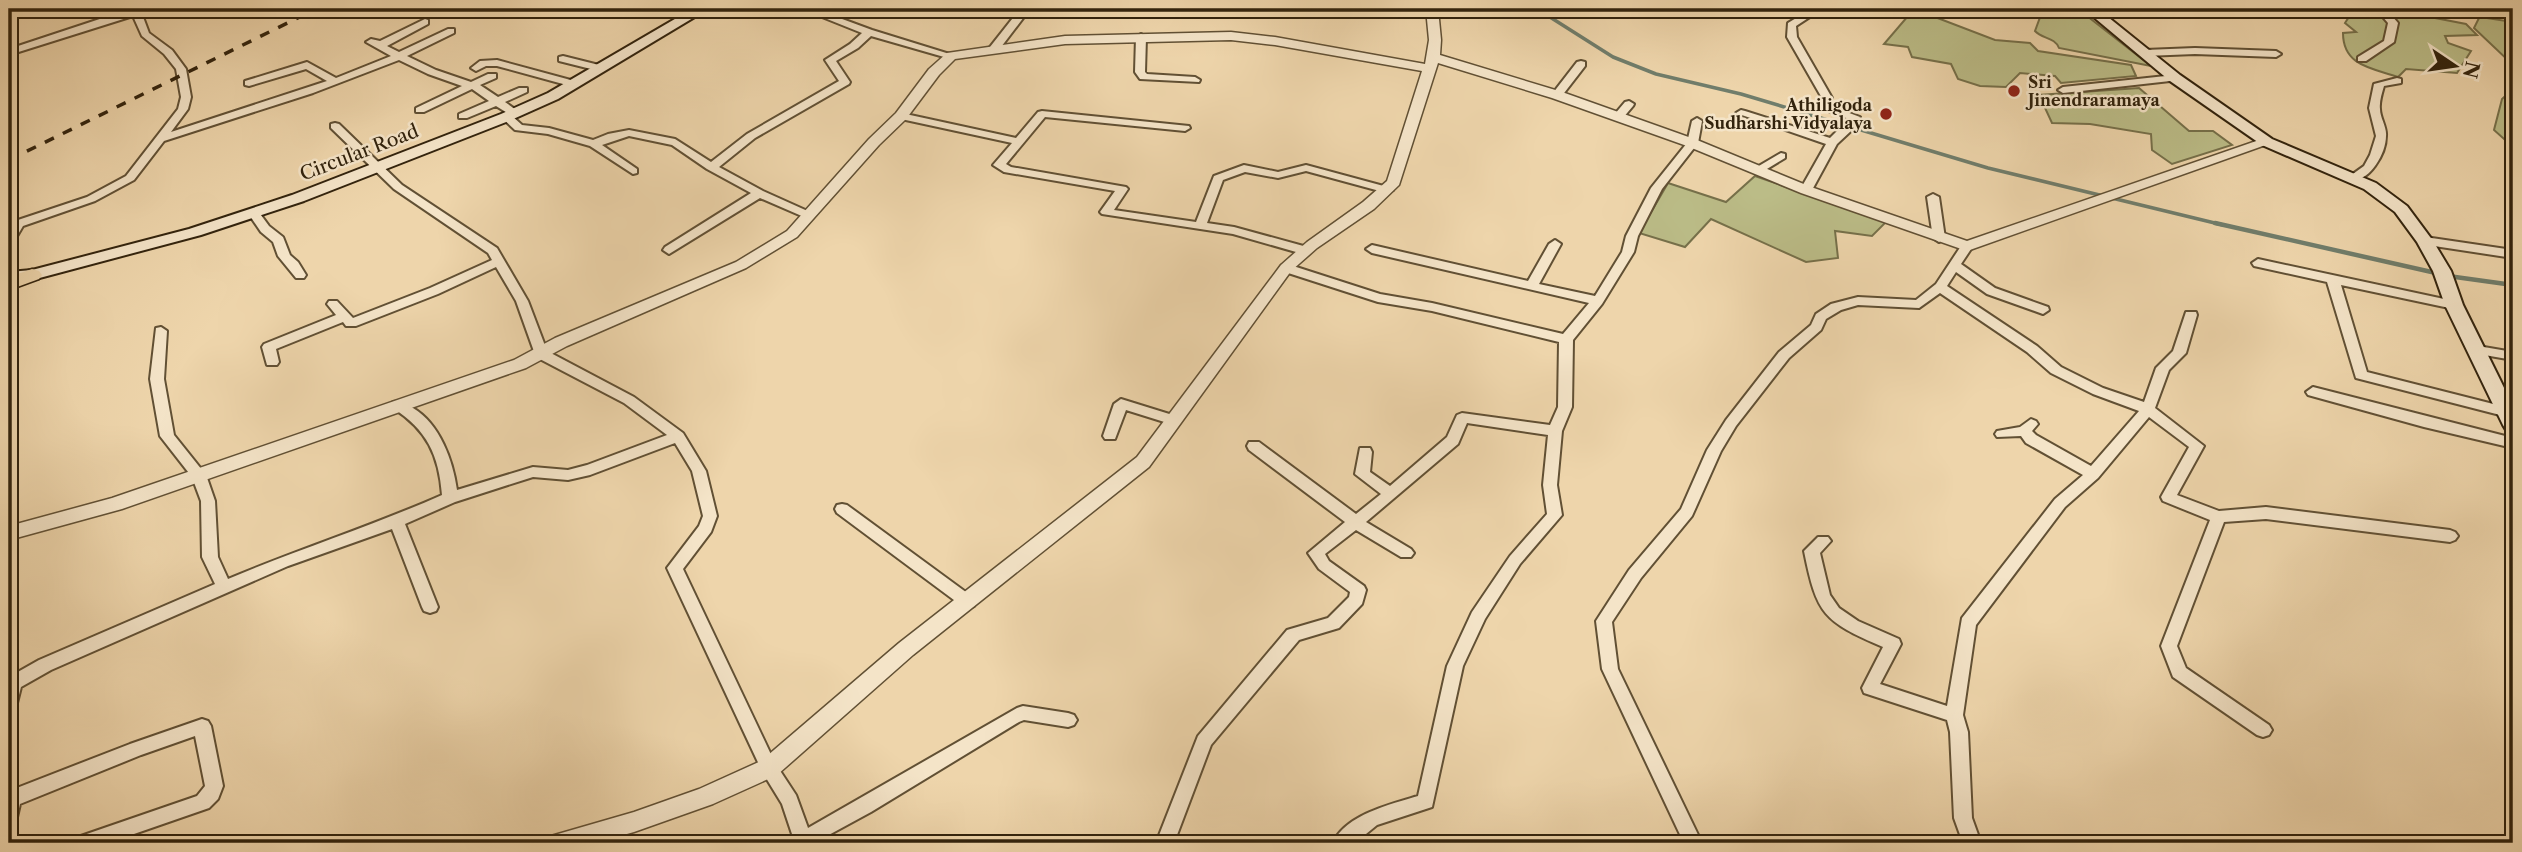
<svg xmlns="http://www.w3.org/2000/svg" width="2522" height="852" font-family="'Libre Caslon Text',serif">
<rect width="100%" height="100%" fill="#eed5ab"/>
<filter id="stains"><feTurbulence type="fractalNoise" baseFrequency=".00286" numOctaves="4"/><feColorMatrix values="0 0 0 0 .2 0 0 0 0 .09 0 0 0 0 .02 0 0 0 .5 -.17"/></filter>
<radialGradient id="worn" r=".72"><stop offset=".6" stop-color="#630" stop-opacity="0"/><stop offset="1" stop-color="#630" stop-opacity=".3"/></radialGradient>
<path fill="#bbbc87" stroke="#76704a" stroke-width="2" d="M 1914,9 L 1995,40 L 2030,43 L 2038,51 L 2131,65 L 2136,76 L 2061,83 L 2055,76 L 2020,73 L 2006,87 L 1980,86 L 1958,79 L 1951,64 L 1912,57 L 1908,47 L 1884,44 Z
M 2059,9 L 2078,9 L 2151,66 L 2059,48 C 2055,37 2042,39 2035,31 L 2042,12 Z
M 2354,9 L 2415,9 L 2430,17 L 2466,24 L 2477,35 L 2445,36 L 2448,43 L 2471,51 L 2457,73 L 2406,69 L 2398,77 C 2372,68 2343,66 2343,33 L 2356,32 L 2345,23 Z
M 2481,14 L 2487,18 L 2513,22 L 2513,65 L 2474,28 Z
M 2139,88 L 2189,131 L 2213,131 L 2232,145 L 2172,164 L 2152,150 L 2151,134 L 2090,124 L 2052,123 L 2039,95 Z
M 2513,89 L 2513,147 L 2494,130 L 2502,99 Z
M 1755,176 L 1886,222 L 1872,236 L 1835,231 L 1838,258 L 1806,262 L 1711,219 L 1685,247 L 1639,233 L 1668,183 L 1726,202 Z"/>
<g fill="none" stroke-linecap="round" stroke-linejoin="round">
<path stroke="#707d6b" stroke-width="3.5" d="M 1542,12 L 1613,57 L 1656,74 L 1741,94 L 1988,168 L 2223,225"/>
<path stroke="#707d6b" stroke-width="4.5" d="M 2215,223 L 2436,273
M 2448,276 L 2513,285"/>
<path fill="#99b9a9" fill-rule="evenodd" d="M 9,9 L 25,9 L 23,13 L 9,16 Z
M 1512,9 L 1586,9 L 1584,13 L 1552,19 L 1514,13 Z"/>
<defs>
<path id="minor" d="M 130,9 L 140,9 L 149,33 L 172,50 L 186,69 L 191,97 L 188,109 L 171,132 L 327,81 L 306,69 L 249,86 L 245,85 L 245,81 L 307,62 L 336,78 L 391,56 L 366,42 L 371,39 L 380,41 L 425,19 L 428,20 L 428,24 L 387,46 L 399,52 L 448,29 L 454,29 L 454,33 L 407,56 L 436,70 L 471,82 L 488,74 L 496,74 L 496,78 L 480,85 L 498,97 L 519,88 L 527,88 L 527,92 L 505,102 L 519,112 L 519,116 L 512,116 L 522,125 L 549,128 L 593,140 L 608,134 L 629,130 L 675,139 L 711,162 L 747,134 L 839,81 L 825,60 L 850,44 L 862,33 L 802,9 L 815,9 L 872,30 L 956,56 L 951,59 L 871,36 L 858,48 L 836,61 L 850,82 L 849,84 L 755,138 L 719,167 L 763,191 L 812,213 L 812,217 L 804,217 L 760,198 L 669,254 L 663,250 L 665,247 L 751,193 L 707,169 L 672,145 L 629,136 L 602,145 L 637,169 L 637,173 L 633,174 L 590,146 L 548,134 L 515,130 L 501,117 L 509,114 L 496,106 L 467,118 L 459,118 L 459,114 L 489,101 L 472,89 L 424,112 L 416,112 L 416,108 L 462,86 L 428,74 L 399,60 L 313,93 L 164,141 L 134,180 L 95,201 L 23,226 L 13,243 L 9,244 L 9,231 L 15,221 L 87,197 L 126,176 L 178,109 L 181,97 L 176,69 L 164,54 L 142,36 L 133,16 L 9,55 L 9,49 Z
M 1020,9 L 1030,9 L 998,51 L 990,51 L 990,47 Z
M 1811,9 L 1822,9 L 1796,26 L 1797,37 L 1832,98 L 1828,105 L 1860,117 L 1852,130 L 1837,144 L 1812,190 L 1806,193 L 1800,190 L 1826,144 L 1736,113 L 1741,110 L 1745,111 L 1830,138 L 1849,119 L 1817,107 L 1822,98 L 1787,37 L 1788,23 Z
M 2376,9 L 2386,9 L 2398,23 L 2394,42 L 2366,61 L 2358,61 L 2358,57 L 2384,41 L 2388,23 Z
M 1141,34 L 1146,37 L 1145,72 L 1147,74 L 1195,77 L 1200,80 L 1199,82 L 1140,79 L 1135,72 L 1136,37 Z
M 2195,48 L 2276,51 L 2281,54 L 2276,57 L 2195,54 L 2145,56 L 2140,53 L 2145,50 Z
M 563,56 L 603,66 L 604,68 L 599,71 L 559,61 L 559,57 Z
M 497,60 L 578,82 L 579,84 L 574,87 L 497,66 L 486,66 L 476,71 L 471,68 L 480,61 Z
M 1581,61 L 1585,62 L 1585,66 L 1561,97 L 1553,97 L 1553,93 L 1577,62 Z
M 2175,75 L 2180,78 L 2179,80 L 2063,93 L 2058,90 L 2063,87 Z
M 2397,78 L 2401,79 L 2401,83 L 2384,86 C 2382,93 2379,102 2380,109 C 2380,118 2387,127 2386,136 C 2386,154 2369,183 2350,180 L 2350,176 L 2364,166 L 2370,155 L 2376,136 L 2369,108 L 2374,84 Z
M 1629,101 L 1634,104 L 1633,106 L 1622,119 L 1614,119 L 1614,115 L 1625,102 Z
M 1042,111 L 1189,126 L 1190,128 L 1185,131 L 1045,117 L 1006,164 L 1011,167 L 1126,187 L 1128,189 L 1114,210 L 1196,222 L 1214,176 L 1244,165 L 1278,172 L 1306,165 L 1391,188 L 1393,190 L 1387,193 L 1306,171 L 1278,178 L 1245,172 L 1223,180 L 1207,223 L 1234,227 L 1307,247 L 1309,250 L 1307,253 L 1303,254 L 1233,234 L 1102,214 L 1100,212 L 1115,191 L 1004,172 L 993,165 L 1012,143 L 901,119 L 896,116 L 901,113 L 1016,138 L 1038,112 Z
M 1697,118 L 1702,121 L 1698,143 L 1662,189 L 1638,236 L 1634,252 L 1602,304 L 1573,340 L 1572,407 L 1562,431 L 1557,485 L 1562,515 L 1520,564 L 1485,619 L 1463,666 L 1432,807 L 1377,825 L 1355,843 L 1333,843 C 1345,815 1391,804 1418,796 L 1447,666 L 1472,612 L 1510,556 L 1547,514 L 1543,485 L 1548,435 L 1467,423 L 1458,444 L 1366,522 L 1411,549 L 1414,553 L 1411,557 L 1401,557 L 1356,530 L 1325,554 L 1329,561 L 1364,586 L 1366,590 L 1362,604 L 1339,628 L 1299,640 L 1211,745 L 1174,843 L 1156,843 L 1198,736 L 1287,630 L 1328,618 L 1349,597 L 1350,592 L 1319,569 L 1308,553 L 1345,522 L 1249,450 L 1247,446 L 1249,442 L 1259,442 L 1356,514 L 1381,494 L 1355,474 L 1360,448 L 1370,448 L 1372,452 L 1370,472 L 1390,486 L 1447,437 L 1457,415 L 1462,413 L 1550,425 L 1558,407 L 1559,342 L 1432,311 L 1378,302 L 1282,271 L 1280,268 L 1282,265 L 1290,265 L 1380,294 L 1432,303 L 1563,334 L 1589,303 L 1372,253 L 1366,249 L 1372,245 L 1528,281 L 1549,244 L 1555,240 L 1561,244 L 1539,284 L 1595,296 L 1622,252 L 1626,236 L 1651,188 L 1687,143 L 1692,121 Z
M 335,123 L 339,124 L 402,185 L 497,248 L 528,301 L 547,351 L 634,397 L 683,433 L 706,471 L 717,516 L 711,532 L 683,569 L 775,763 L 796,795 L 808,828 L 1017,708 L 1023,706 L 1068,713 L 1074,715 L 1077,720 L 1074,725 L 1068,727 L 1024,720 L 1019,722 L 871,812 L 814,843 L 795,843 L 782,804 L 763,773 L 667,568 L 699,526 L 703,516 L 692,471 L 675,443 L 590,475 L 568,480 L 533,477 L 455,502 L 405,524 L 438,607 L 436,611 L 430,613 L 424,611 L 422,607 L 392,529 L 288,566 L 51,670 L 21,687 L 15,711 L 9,713 L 9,677 L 39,660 L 215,584 L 202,557 L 201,501 L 192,477 L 160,436 L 150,379 L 156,328 L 161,327 L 167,331 L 164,379 L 174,435 L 206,475 L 215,501 L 218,557 L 228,579 C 299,549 372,526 442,495 C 439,455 427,430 393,408 L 391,405 L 393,402 C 402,400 406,404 413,408 C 440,424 453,461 457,490 L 533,467 L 568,470 L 587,465 L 667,435 L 624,403 L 536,357 L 516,301 L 496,267 L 438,294 L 356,326 L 346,326 L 343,322 L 276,349 L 279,362 L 277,365 L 267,365 L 262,347 L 264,344 L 336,315 L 327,304 L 329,301 L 337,301 L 353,318 L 430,288 L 492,260 L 488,253 L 394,189 L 331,128 L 331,124 Z
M 1781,153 L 1785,154 L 1785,158 L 1762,172 L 1758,173 L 1752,170 Z
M 1933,194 L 1939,197 L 1945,238 L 1939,242 L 1933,238 L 1927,197 Z
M 254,209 L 258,211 L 269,226 L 283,237 L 290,255 L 298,262 L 306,275 L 304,278 L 296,278 L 278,256 L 273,242 L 261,232 L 248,213 Z
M 2425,237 L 2513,250 L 2513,258 L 2421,244 L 2419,241 Z
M 1967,242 L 1973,246 L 1961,264 L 1995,288 L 2048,307 L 2049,310 L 2043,314 L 1987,294 L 1956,272 L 1947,286 L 2037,346 L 2061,367 L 2103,388 L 2144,402 L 2156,368 L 2173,351 L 2186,312 L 2196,312 L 2197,315 L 2186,353 L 2169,370 L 2155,408 L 2204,446 L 2177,495 L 2219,511 L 2266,507 L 2450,530 L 2455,532 L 2458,536 L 2455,540 L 2450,542 L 2266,519 L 2224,522 L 2177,646 L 2186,668 L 2269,725 L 2272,730 L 2269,735 L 2263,737 L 2257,735 L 2173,677 L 2161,646 L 2210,520 L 2163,501 L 2161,497 L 2189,447 L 2149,417 L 2098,478 L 2065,507 L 1976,625 L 1963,715 L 1968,732 L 1972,818 L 1981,843 L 1963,843 L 1954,818 L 1950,732 L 1947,720 L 1864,693 L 1862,688 L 1883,647 C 1823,621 1817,615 1804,551 L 1818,537 L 1828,537 L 1831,541 L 1820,553 L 1830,595 L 1839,608 L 1858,621 L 1899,639 L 1901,644 L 1880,684 L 1947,706 L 1962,618 L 2055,499 L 2083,475 L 2026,443 L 2021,436 L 1997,437 L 1995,434 L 1997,431 L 2020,427 L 2031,419 L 2036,421 L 2038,424 L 2032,431 L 2036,435 L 2091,466 L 2139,411 L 2093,394 L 2051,373 L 2027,352 L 1940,293 L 1919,308 L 1858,305 L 1841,310 L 1826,319 L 1821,330 L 1789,358 L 1736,426 L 1721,451 L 1692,516 L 1641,578 L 1612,622 L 1618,669 L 1702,843 L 1684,843 L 1602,669 L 1596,621 L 1629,570 L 1681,509 L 1707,450 L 1726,420 L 1779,352 L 1811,325 L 1816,314 L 1831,304 L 1858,297 L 1916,300 L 1936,284 L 1963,243 Z
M 2258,259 L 2458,302 L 2460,305 L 2458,308 L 2454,309 L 2341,285 L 2367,372 L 2509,408 L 2511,411 L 2509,414 L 2504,416 L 2356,378 L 2327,282 L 2254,266 L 2252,263 Z
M 2478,346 L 2513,352 L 2513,360 L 2473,353 L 2471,350 L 2473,347 Z
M 2313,387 L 2513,438 L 2513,448 L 2424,427 L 2308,395 L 2306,392 Z
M 1121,399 L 1179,417 L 1181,420 L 1174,425 L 1126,410 L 1115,439 L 1105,439 L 1103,436 L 1114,404 Z
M 842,504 L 847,505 L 974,598 L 976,602 L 974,606 L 968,608 L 962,606 L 837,513 L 835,509 L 837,505 Z
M 202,719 L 208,721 L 211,726 L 223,786 L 218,799 L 209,808 L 108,843 L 76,843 L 78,837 L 197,796 L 205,786 L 195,736 L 141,755 L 20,804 L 15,826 L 9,828 L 9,791 L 130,744 Z"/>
<path id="tertiary" d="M 1426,9 L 1438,9 L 1441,40 L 1440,55 L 1562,92 L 1697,140 L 1811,187 L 1967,241 L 2262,139 L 2267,138 L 2274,142 L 1967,251 L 1801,193 L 1687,146 L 1552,98 L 1438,63 L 1399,185 L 1374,209 L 1317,248 L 1291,271 L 1149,467 L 913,655 L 777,775 L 713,804 L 634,832 L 595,843 L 548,843 L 551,836 L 634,812 L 699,789 L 761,761 L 899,643 L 1137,457 L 1281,265 L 1307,242 L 1363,202 L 1387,181 L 1422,71 L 1275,45 L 1231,40 L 1065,44 L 955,59 L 939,75 L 906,119 L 879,145 L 797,237 L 746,268 L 567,346 L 526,368 L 122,509 L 9,540 L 9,526 L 112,498 L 514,360 L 555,338 L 736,262 L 787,231 L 869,139 L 896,113 L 929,69 L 947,53 L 1065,36 L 1231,32 L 1275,37 L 1425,64 L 1429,40 Z"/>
<path id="secondary" d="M 692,9 L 708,9 L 558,99 L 511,120 L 304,201 L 201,235 L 32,280 L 9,282 L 9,272 L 32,270 L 189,229 L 292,195 L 501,114 L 548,93 Z
M 2084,9 L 2098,9 L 2180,75 L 2272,139 L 2376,183 L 2407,206 L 2433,241 L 2451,271 L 2463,305 L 2513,406 L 2513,432 L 2506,430 L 2503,425 L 2445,305 L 2433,271 L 2417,242 L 2395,212 L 2364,189 L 2262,145 L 2170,81 Z"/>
<path id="primary" d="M 32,269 L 39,271 L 42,275 L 39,279 L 9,290 L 9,277 Z"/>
</defs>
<use href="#minor" stroke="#615034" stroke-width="4"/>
<use href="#tertiary" stroke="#615034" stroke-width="3"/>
<use href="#secondary" stroke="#32230d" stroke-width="4"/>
<use href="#primary" stroke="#32230d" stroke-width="3"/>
<use href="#minor" fill="#f4e4c8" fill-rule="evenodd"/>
<use href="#tertiary" fill="#f4e4c8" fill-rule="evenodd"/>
<use href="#secondary" fill="#f4e4c8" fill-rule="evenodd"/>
<use href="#primary" fill="#eed5ab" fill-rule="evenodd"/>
<path stroke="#32230d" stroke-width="3.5" stroke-dasharray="10 10" stroke-linecap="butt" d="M 9,160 L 316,9"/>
</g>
<g fill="#8f2418" stroke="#f4e4c8" stroke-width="2.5">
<circle cx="2014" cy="91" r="7"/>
<circle cx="1886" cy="114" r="7"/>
</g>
<g text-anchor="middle" stroke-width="5" stroke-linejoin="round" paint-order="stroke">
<g font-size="16" font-weight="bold" fill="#32230d" stroke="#f4e4c8" text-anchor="start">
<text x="2028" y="88">Sri<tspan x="2028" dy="18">Jinendraramaya</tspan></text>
<text x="1872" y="111" text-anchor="end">Athiligoda<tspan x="1872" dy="18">Sudharshi Vidyalaya</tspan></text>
</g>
<g font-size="19" fill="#32230d" stroke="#f4e4c8">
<text transform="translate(359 152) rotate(-21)" y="7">Circular Road</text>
</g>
</g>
<rect width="2522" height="852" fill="none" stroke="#eed5ab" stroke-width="35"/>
<rect x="10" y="10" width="2501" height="831" fill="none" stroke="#32230d" stroke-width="3.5"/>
<rect x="18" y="18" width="2487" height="817" fill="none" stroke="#32230d" stroke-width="2"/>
<g transform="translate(2455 66) rotate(103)" stroke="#f4e4c8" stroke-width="5" paint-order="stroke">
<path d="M0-5L12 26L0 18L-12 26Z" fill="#32230d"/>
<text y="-10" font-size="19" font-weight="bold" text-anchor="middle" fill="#32230d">N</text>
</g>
<rect width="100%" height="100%" filter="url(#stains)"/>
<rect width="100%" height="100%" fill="url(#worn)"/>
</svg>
